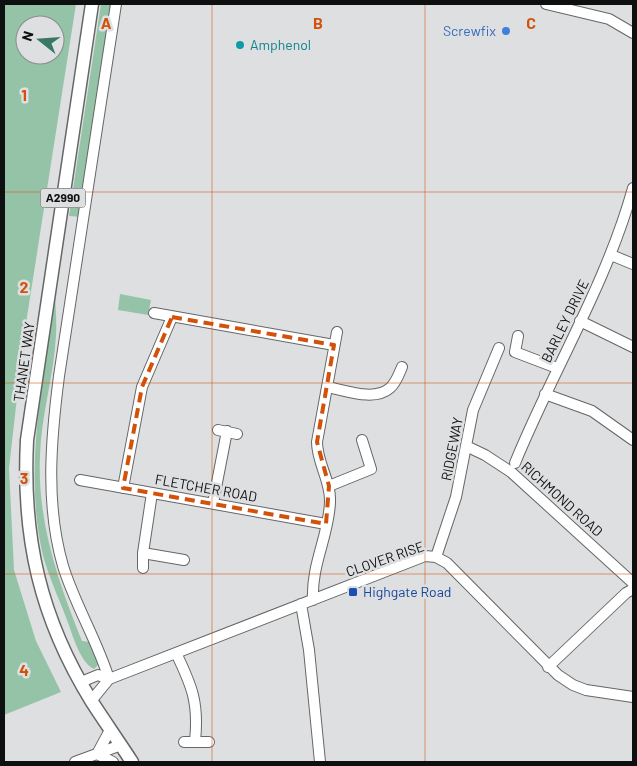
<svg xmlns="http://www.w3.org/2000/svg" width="637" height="766" font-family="Barlow,sans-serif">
<rect width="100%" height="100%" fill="#dedfe1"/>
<path fill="#94c3a7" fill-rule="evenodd" d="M 4,4 L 76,4 L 24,336 L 9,468 L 14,570 L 36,641 L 61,692 L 4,715 ZM 25,25 L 55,25 L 55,55 L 25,55 Z
M 101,4 L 114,4 L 82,217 L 69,216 Z
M 55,289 C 55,304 57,320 56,335 C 54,376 41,415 40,456 C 37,521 58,582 82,641 L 90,642 L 98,665 L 94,669 C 80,663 72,633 67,620 C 58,595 44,568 40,541 C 25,457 45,373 55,289 Z
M 120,294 L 151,300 L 148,315 L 118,310 Z"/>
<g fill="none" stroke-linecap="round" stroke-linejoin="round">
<defs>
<path id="minor" d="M 546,4 L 609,19 L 633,33
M 611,255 L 633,264
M 154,313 L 334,345
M 580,321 L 633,347
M 518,336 L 515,352 L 557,368
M 327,387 C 345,390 374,402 390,388 C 396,383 399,374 402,367
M 545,394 L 592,411 L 633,440
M 218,430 L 237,434
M 466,446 L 485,455 L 511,472 L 633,583
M 515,463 C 553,370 606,285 633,188
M 80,480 L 326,524
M 329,486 L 371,469 L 362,440
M 123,488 L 142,387 L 172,317
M 213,503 L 227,431
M 143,553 L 184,560
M 436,557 L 456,497 L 473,410 L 499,348
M 143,568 L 143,553 L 152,493
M 313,600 C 311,565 329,535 330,502 C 331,481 317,463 317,442 L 337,332
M 301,604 L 309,650 L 320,762
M 176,653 C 192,686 199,703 195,741
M 548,667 L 626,593 L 633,589
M 109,679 C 97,640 75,605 63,566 C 45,504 51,438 59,376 L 116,4
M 81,682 L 98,675 L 109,679
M 91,701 L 109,679 L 425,556 L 436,557 L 447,563 L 558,675 L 573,685 L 586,690 L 633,697
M 184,742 L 209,742
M 97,754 L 110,730
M 97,754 L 113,762
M 75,762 L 121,745"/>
<path id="major" d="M 92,4 L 27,440 C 22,538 40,618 92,702 C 105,722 119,742 132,762"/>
</defs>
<use href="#minor" stroke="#656667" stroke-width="12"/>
<use href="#major" stroke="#656667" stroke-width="15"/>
<use href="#minor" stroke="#fff" stroke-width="10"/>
<use href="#major" stroke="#fff" stroke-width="12"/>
</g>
<path fill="none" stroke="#d2520c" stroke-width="4" stroke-dasharray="10 6" stroke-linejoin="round" d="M 172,317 L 334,345 L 317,442 L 329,486 L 326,524 L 123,488 L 142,387 Z"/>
<path fill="none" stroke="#d2520c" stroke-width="1" stroke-opacity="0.55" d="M 212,4 L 212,762M 425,4 L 425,762M 4,192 L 633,192M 4,383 L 633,383M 4,574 L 633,574"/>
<circle fill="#3f7fe0" stroke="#dedfe1" stroke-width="2" cx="506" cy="31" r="5"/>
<circle fill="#0f9aa8" stroke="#dedfe1" stroke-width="2" cx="240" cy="45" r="5"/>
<rect fill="#1a4fb4" stroke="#dedfe1" stroke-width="2" x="348" y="587" width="10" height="10" rx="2.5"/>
<g text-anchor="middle" stroke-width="5" stroke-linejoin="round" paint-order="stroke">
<rect fill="#dedfe1" stroke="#4c4d4e" stroke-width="1" x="40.5" y="188.5" width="45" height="19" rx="4"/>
<g font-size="12" font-weight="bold" fill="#0e0f0f">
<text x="63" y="202">A2990</text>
</g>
<g font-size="14" fill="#366cbe" stroke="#dedfe1" text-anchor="end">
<text x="496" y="36">Screwfix</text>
</g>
<g font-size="14" fill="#0d838f" stroke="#dedfe1" text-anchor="start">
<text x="250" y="50">Amphenol</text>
</g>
<g font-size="14" fill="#0e0f0f" stroke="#dedfe1">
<text transform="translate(565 321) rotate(-64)" y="5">BARLEY DRIVE</text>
<text transform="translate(24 362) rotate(-82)" y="5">THANET WAY</text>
<text transform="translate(452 449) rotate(-79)" y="5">RIDGEWAY</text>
<text transform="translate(206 488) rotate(10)" y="5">FLETCHER ROAD</text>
<text transform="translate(562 499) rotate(42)" y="5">RICHMOND ROAD</text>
<text transform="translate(385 559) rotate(-19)" y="5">CLOVER RISE</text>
</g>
<g font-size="14" fill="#164399" stroke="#dedfe1" text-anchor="start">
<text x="363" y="597">Highgate Road</text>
</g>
</g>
<g font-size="16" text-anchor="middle" font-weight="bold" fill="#d2520c" stroke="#dedfe1" stroke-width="5" stroke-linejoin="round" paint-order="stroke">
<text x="106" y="29">A</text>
<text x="318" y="29">B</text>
<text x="531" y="29">C</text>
<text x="24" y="101">1</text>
<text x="24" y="293">2</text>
<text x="24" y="484">3</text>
<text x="24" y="676">4</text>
</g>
<rect width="637" height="766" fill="none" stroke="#0e0f0f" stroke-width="10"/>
<g transform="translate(40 40) rotate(287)"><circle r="24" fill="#dedfe1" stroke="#8b8c8d"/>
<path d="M0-4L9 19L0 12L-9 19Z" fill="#3a7865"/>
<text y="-8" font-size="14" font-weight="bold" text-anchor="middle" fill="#0e0f0f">N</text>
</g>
</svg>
